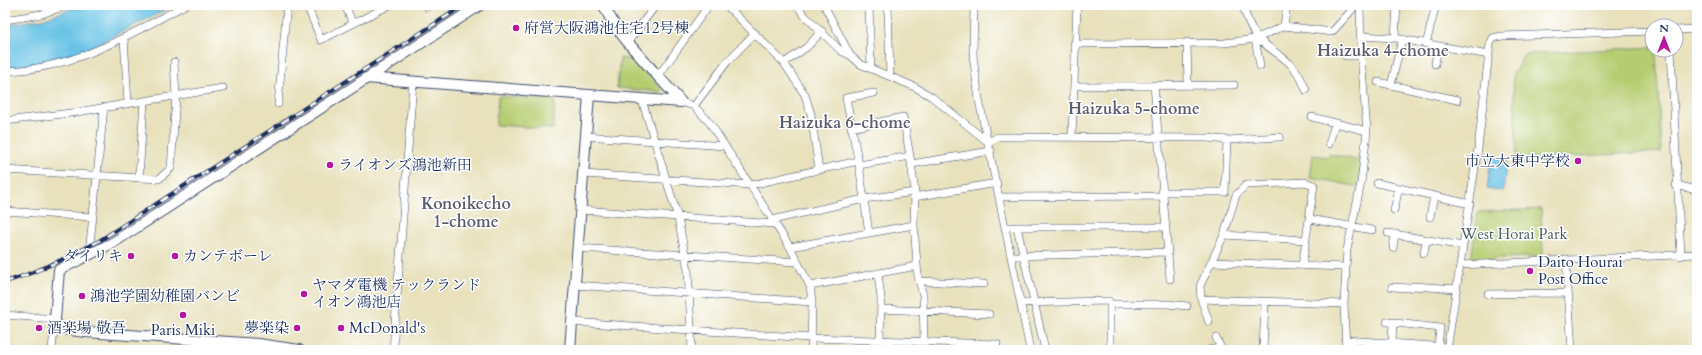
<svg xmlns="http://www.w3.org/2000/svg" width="1702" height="355" font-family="Cardo,'Noto Serif JP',serif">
<rect width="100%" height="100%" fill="#fff"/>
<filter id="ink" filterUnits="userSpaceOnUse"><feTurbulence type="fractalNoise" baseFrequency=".025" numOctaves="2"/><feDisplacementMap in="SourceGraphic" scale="8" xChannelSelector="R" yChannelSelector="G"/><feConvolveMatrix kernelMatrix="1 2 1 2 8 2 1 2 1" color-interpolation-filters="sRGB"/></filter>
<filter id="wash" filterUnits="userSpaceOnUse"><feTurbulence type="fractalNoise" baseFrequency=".012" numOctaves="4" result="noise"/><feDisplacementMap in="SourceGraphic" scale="16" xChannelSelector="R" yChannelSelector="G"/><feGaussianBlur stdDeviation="0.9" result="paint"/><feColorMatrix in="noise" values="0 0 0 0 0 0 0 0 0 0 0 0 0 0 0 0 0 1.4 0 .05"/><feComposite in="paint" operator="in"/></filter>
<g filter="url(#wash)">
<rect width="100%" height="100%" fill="#e8e1bc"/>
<path fill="#b6cc70" stroke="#687e67" d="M 1652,47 L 1652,50 L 1656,50 L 1661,152 L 1517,159 L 1513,74 L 1525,54 Z
M 620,58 L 633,60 L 662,89 L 661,92 L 617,88 Z
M 498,96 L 555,100 L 553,129 L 496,125 Z
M 1329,154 L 1362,161 L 1358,187 L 1310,177 L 1313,155 L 1328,157 Z
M 1541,209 L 1543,256 L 1471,260 L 1478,212 Z"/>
<path fill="#68c3e6" stroke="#4279a2" d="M 82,5 L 175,5 L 81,52 L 39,64 L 5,67 L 5,25 L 42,19 Z
M 1491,157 L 1507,158 L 1503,191 L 1487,189 Z"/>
</g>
<g filter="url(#ink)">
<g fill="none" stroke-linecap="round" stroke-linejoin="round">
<defs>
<path id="street" d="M 307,5 L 321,40 L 390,5
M 345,5 L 353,24
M 426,5 L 427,7 L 429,5
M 726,5 L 784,63 L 805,95 L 811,114 L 819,170
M 797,5 L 804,15 L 841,51 L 850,55
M 824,5 L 850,55 L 860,64 L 915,87 L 932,97 L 988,142
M 869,5 L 871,69
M 888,5 L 890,76
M 974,5 L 973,56 L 979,100 L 1030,350
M 1242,5 C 1247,16 1250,30 1258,38 C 1280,59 1294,58 1306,90
M 5,20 L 42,14 L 68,5
M 1284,26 L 1332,32 L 1352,10 L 1353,5
M 1676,30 L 1697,29
M 1361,36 L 1395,38 L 1489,55
M 124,38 L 128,103
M 1395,38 L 1397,5
M 1255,39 L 1260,66
M 628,42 L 656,5
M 1187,42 L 1188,86
M 1074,44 L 1224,43 L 1255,39 L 1284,26 L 1287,5
M 1426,44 L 1436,5
M 1671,50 L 1681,256
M 1346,56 L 1361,56
M 784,63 L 807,47 L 822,31
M 1435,64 L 1438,46
M 5,71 C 72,70 128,36 185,5
M 659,75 L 709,5
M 1378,82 L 1391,85 L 1402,40
M 1154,85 L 1170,279
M 1391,85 L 1457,100
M 1074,86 L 1234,85
M 642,100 L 678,218 L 688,270 L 692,350
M 681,102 L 694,106 L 710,123 L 790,247 L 810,286 L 812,302 L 811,350
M 278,104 L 287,5
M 694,106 L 727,62 L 755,33
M 1312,117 L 1367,131
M 5,121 L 71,113 L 223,88
M 851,128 L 903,117 L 910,156
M 586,136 L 725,146
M 1072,136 L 1077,5
M 988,142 L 998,137 L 1207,138 L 1227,140 L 1280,137
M 1329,144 L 1335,123
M 911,164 L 991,151
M 859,165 L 910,156 L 915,192 L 914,225 L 918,277 L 923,295 L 924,341
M 5,170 L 159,179 L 171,168 L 176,96 L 174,62
M 583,174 L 751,185 L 858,161
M 139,178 L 144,101
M 1377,183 L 1470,204
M 1676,185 L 1697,190
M 1162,192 L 1225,192 L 1227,140
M 914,197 L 997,183
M 1000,197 L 1163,196
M 581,210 L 775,224
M 1394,210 L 1399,188
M 5,211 L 92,217
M 1430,217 L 1434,196
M 1310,219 L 1372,230
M 772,220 L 864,199 L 915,192
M 1006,227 L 1166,227
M 1017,227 L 1045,350
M 869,233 L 859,165 L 846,98 L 874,93
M 1388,233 L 1463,246
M 1224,235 L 1306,240
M 790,247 L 914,225
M 578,248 L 797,262
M 1393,248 L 1395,234
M 1424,253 L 1426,240
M 89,254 L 104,107
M 1011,256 L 1168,252
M 1566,259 L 1572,350
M 1211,262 L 1345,267
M 1460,265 L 1697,254
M 878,273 L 881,299 L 880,340
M 919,281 L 984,284
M 575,285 L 812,302
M 810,286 L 917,266
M 1392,287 L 1410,288 L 1413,286 L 1457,289
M 1488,294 L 1567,293
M 1201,299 L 1344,304
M 1020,303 L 1109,301 L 1110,304 L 1167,304 L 1187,306
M 1110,304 L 1110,350
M 881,309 L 989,314
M 5,315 L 55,319 L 52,350
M 573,322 L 811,338 L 997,344
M 1209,322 L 1201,299 L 1200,286 L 1224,235 L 1236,195 L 1246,185 L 1305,182 L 1314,185 L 1302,266
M 1387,322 L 1440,328 L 1438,346
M 1216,338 L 1222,350
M 1346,340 L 1447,347
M 1392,343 L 1393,322
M 393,350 L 413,82
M 1208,350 L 1221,348
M 1263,350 L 1265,302
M 1346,350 L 1344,304 L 1347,250 L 1361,183 L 1367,131 L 1361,56 L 1360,5
M 1447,350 L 1478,148 L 1490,44 L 1493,38 L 1502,36 L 1652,31"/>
<path id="secondary" d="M 604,5 C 614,33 661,78 681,102
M 366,78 L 681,102
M 55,319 L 59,270 L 114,242 L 480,5
M 55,328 L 86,332 L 258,344 L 299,350
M 570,350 L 589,95"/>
</defs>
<use href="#street" stroke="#3a4a6c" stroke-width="8"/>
<use href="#secondary" stroke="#3a4a6c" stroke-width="12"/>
<use href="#street" stroke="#fff" stroke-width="7"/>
<use href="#secondary" stroke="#fff" stroke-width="10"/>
<defs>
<path id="rail" d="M 5,282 C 38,272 69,257 99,241 L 464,5"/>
</defs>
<use href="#rail" stroke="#1b2f5e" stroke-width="4"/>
<use href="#rail" stroke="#fff" stroke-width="2.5" stroke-dasharray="8" stroke-linecap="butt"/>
</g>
</g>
<g fill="#b5179e" stroke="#fff" stroke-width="1.5">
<circle cx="516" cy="28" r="4"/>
<circle cx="1578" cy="161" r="4"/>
<circle cx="330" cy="165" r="4"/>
<circle cx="131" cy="256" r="4"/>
<circle cx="175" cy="256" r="4"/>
<circle cx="1530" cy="271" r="4"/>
<circle cx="304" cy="294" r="4"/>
<circle cx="82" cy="296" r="4"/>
<circle cx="183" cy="315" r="4"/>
<circle cx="39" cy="328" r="4"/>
<circle cx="297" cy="328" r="4"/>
<circle cx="341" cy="328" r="4"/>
</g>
<g text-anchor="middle" stroke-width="3" stroke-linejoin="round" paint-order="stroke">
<g font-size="15" fill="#1b2f5e" stroke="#fff" text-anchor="start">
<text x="524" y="33">府営大阪鴻池住宅12号棟</text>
<text x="1570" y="166" text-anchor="end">市立大東中学校</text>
<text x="338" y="170">ライオンズ鴻池新田</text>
<text x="123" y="261" text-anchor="end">ダイリキ</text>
<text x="183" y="261">カンテボーレ</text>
<text x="1538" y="267">Daito Hourai<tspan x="1538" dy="17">Post Office</tspan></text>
<text x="312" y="290">ヤマダ電機 テックランド<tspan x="312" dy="17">イオン鴻池店</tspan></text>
<text x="90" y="301">鴻池学園幼稚園バンビ</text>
<text x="47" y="333">酒楽場 敬吾</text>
<text x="289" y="333" text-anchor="end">夢楽染</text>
<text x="349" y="333">McDonald's</text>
<text x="183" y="335" text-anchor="middle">Paris Miki</text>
</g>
<g font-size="15" fill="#4a5e63" stroke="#fff">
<text x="1514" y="239">West Horai Park</text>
</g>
<g font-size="16" font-weight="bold" fill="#5b5c6c" stroke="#fff">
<text x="1383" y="56">Haizuka 4-chome</text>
<text x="1134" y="114">Haizuka 5-chome</text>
<text x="845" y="128">Haizuka 6-chome</text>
<text x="466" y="209">Konoikecho<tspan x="466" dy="18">1-chome</tspan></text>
</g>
</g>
<rect width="1702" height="355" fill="none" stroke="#fff" stroke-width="20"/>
<g transform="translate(1664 38)"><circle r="19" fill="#ffffff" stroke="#a4acbf"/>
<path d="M0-3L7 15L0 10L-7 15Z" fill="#b5179e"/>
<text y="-6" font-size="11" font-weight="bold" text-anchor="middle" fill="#1b2f5e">N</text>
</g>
</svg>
